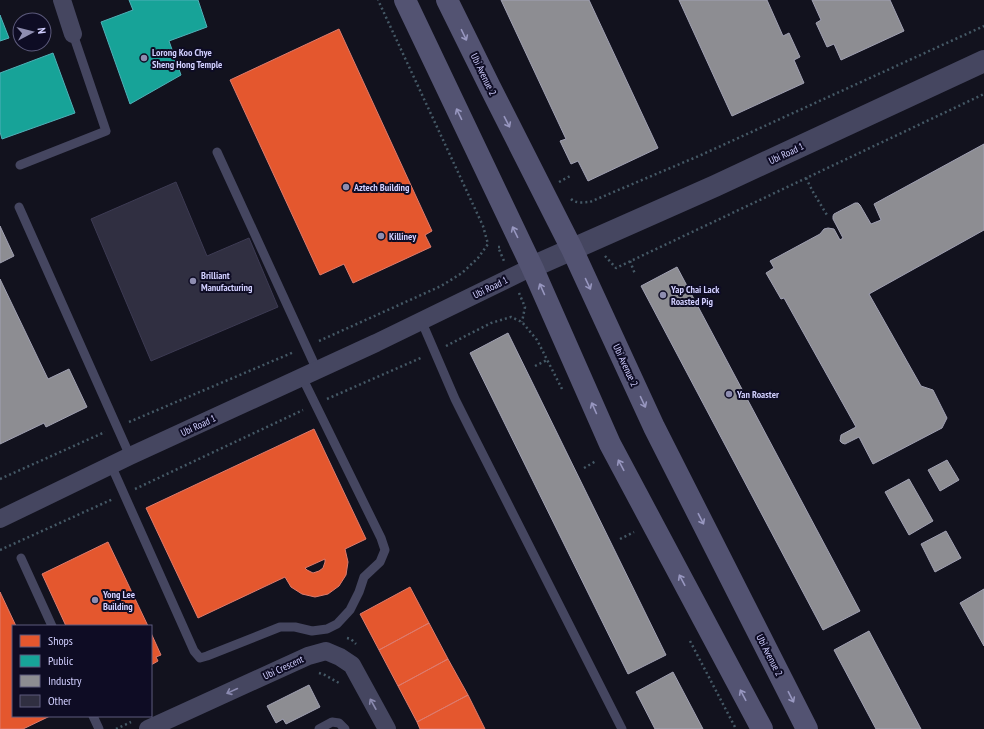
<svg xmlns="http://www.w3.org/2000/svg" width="984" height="729" font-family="'PT Sans Narrow',sans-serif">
<rect width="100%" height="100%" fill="#12121e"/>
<path fill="#e4572e" stroke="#de7b6d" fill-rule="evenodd" d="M 339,29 L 432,231 L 425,235 L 431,247 L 353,283 L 344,264 L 320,275 L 230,80 Z
M 314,429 L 366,539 L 345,549 L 348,562 L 346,575 L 339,586 L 328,594 L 315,597 L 302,594 L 291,587 L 285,577 L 198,618 L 146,508 ZM 325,559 L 325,562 L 323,568 L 319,571 L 313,573 L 307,570 L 305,568 Z
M 108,542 L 148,626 L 66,626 L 42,574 Z
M 410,587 L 429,623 L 379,650 L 360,614 Z
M 0,592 L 16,626 L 13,626 L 13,716 L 50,716 L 23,729 L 0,729 Z
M 429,623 L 448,659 L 398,686 L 379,650 Z
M 151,633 L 161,655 L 156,657 L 158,661 L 151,665 Z
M 448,659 L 468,695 L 417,722 L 398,686 Z
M 468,695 L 485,729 L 420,729 L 417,722 Z"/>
<path fill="#17a398" stroke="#4fb0b7" d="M 129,0 L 198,0 L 207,27 L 169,41 L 181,75 L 130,104 L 101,22 L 133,10 Z
M 0,15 L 9,38 L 0,41 Z
M 53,53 L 75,113 L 2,139 L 0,132 L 0,73 Z"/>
<path fill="#8d8d92" stroke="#a1a1b3" d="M 501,0 L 589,0 L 658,148 L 588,181 L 578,161 L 571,164 L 560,141 L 566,139 Z
M 679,0 L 767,0 L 783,36 L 789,33 L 800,57 L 794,60 L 804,83 L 732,116 Z
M 812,0 L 890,0 L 904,31 L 841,60 L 834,44 L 827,47 L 816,23 L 821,20 Z
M 984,144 L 984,230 L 869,294 L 921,386 L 933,390 L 947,418 L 942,428 L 873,464 L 859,437 L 845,444 L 842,443 L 840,441 L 841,435 L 856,427 L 784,298 L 781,299 L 766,273 L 774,268 L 770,261 L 820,234 L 824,229 L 828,228 L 834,229 L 840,240 L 843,238 L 833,219 L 833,216 L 834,214 L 855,203 L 858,203 L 860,205 L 871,224 L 881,220 L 874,204 Z
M 0,226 L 14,256 L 0,263 Z
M 677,267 L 860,611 L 823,630 L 641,286 Z
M 0,279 L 48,379 L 69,369 L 87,407 L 46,427 L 44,423 L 0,444 Z
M 508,333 L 666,655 L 628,674 L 470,353 Z
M 947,460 L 959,480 L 940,491 L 928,470 Z
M 909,479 L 933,521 L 909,535 L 885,492 Z
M 946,531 L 961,558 L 935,572 L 921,544 Z
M 984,589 L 984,646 L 960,603 Z
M 869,631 L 921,729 L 876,729 L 834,650 Z
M 673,672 L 703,729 L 655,729 L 636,692 Z
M 309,685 L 320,707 L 286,724 L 283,719 L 276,723 L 267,706 Z"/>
<path fill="#302f41" stroke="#3d3b53" d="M 176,182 L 207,256 L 249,238 L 278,307 L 151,361 L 91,219 Z"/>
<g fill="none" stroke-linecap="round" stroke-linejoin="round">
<path stroke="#455966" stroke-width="2.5" stroke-dasharray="2 3" stroke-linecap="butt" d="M 806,178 L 813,192 L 827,215
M 559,182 L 572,175
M 571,199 C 576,204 584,202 590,202 L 701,155 L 984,26
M 500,247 L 498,247 L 504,261
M 605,256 L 616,268 L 984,94
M 630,261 L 635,274
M 519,293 L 525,307 L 522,322
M 319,341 L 441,286 L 462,273 L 478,258 L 488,244 L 483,226 L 378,0
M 446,346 L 491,323 L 511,317 L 522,322 L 537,340 L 562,389
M 535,366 L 547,360
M 327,399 L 423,357
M 129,422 L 294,352
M 584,468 L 596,461
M 0,479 L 105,432
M 135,489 L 303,410
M 620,539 L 634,532
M 0,550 L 113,499
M 347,638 L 351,639 L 356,644
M 690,641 L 736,729
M 319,673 L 325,675 L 339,683 L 340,684
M 116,729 L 131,722"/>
<path stroke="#454660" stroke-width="9" d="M 217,152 L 317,370
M 20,165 L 106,131 L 73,34
M 19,207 L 130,456
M 421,320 L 455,399 L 471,431 L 622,729
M 111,465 L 194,651 L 200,658 L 207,656 L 280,627 L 295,627 L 312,631 L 327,629 L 337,624 L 350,610 L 359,592 L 364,577 L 380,562 L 385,550 L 381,538 L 302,377
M 21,558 L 52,626
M 93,716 L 99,729
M 319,729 L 332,722 L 339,723 L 345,729"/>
<path stroke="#454660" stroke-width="18" d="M 62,0 L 73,34
M 0,519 L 130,456 L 376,343 L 532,267
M 148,729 L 308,656 L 326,651 L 340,657 L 352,665 L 387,729"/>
<path stroke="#454660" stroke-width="22" d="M 532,267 L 715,186 L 984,61"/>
<path stroke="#535372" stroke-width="22" d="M 405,0 L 532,267 L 610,444 L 762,729
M 447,0 L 490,87 L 572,249 L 654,427 L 807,729"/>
</g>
<defs><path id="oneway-shaft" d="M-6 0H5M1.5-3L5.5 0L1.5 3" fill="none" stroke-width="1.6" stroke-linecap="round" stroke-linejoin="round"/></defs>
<g stroke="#9897c0">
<use href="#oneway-shaft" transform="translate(464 35) rotate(64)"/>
<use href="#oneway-shaft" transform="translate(459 114) rotate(-116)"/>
<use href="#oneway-shaft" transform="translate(507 122) rotate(63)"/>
<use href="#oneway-shaft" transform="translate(515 232) rotate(-116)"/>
<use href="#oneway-shaft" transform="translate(588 284) rotate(65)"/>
<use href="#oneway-shaft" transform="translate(542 289) rotate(-114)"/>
<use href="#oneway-shaft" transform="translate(643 402) rotate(65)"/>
<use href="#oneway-shaft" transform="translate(594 408) rotate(-114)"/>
<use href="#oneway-shaft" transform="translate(621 465) rotate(-118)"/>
<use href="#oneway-shaft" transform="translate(701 519) rotate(63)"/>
<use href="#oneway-shaft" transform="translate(682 580) rotate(-118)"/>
<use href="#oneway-shaft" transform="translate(743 695) rotate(-118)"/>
<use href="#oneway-shaft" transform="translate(791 697) rotate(63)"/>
</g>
<g stroke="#8b8ab0">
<use href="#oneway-shaft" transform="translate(232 691) rotate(155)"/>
<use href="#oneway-shaft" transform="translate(373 704) rotate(-119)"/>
</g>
<g fill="#8e8db0" stroke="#0e0c24" stroke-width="1.5">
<circle cx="144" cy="58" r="4"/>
<circle cx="346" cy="187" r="4"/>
<circle cx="381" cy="236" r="4"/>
<circle cx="193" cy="281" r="4"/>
<circle cx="663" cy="295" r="4"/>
<circle cx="729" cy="394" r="4"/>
<circle cx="95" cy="600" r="4"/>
</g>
<g text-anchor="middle" stroke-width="4" stroke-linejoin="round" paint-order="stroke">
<g font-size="10" font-weight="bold" fill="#d1cfff" stroke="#0e0c24" text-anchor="start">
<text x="152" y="56">Lorong Koo Chye<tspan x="152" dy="12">Sheng Hong Temple</tspan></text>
<text x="354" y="191">Aztech Building</text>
<text x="389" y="240">Killiney</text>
<text x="201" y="279">Brilliant<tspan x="201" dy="12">Manufacturing</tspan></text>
<text x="671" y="293">Yap Chai Lack<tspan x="671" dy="12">Roasted Pig</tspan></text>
<text x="737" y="398">Yan Roaster</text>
<text x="103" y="598">Yong Lee<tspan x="103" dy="12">Building</tspan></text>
</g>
<g font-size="10" fill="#d1cfff" stroke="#0e0c24">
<text transform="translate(484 74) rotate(64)" y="4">Ubi Avenue 2</text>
<text transform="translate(786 153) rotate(-25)" y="4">Ubi Road 1</text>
<text transform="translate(490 287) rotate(-26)" y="4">Ubi Road 1</text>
<text transform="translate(626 365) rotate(65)" y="4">Ubi Avenue 2</text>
<text transform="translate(198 425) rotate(-25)" y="4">Ubi Road 1</text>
<text transform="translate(770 655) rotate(63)" y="4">Ubi Avenue 2</text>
<text transform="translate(283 667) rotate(-25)" y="4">Ubi Crescent</text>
</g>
</g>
<rect x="12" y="625" width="140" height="92" fill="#0e0c24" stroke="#5c5a7c"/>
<rect x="20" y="635" width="20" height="12" fill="#e4572e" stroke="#5c5a7c"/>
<text x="48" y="645" font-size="12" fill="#d1cfff">Shops</text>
<rect x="20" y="655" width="20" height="12" fill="#17a398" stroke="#5c5a7c"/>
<text x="48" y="665" font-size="12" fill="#d1cfff">Public</text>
<rect x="20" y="675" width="20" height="12" fill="#8d8d92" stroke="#5c5a7c"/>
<text x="48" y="685" font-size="12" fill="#d1cfff">Industry</text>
<rect x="20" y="695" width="20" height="12" fill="#302f41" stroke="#5c5a7c"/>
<text x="48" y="705" font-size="12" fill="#d1cfff">Other</text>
<g transform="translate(32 32) rotate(83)"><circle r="19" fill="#0e0c24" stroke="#5c5a7c"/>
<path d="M0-3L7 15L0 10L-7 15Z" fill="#8e8db0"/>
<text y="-6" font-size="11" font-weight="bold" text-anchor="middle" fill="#d1cfff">N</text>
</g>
</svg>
